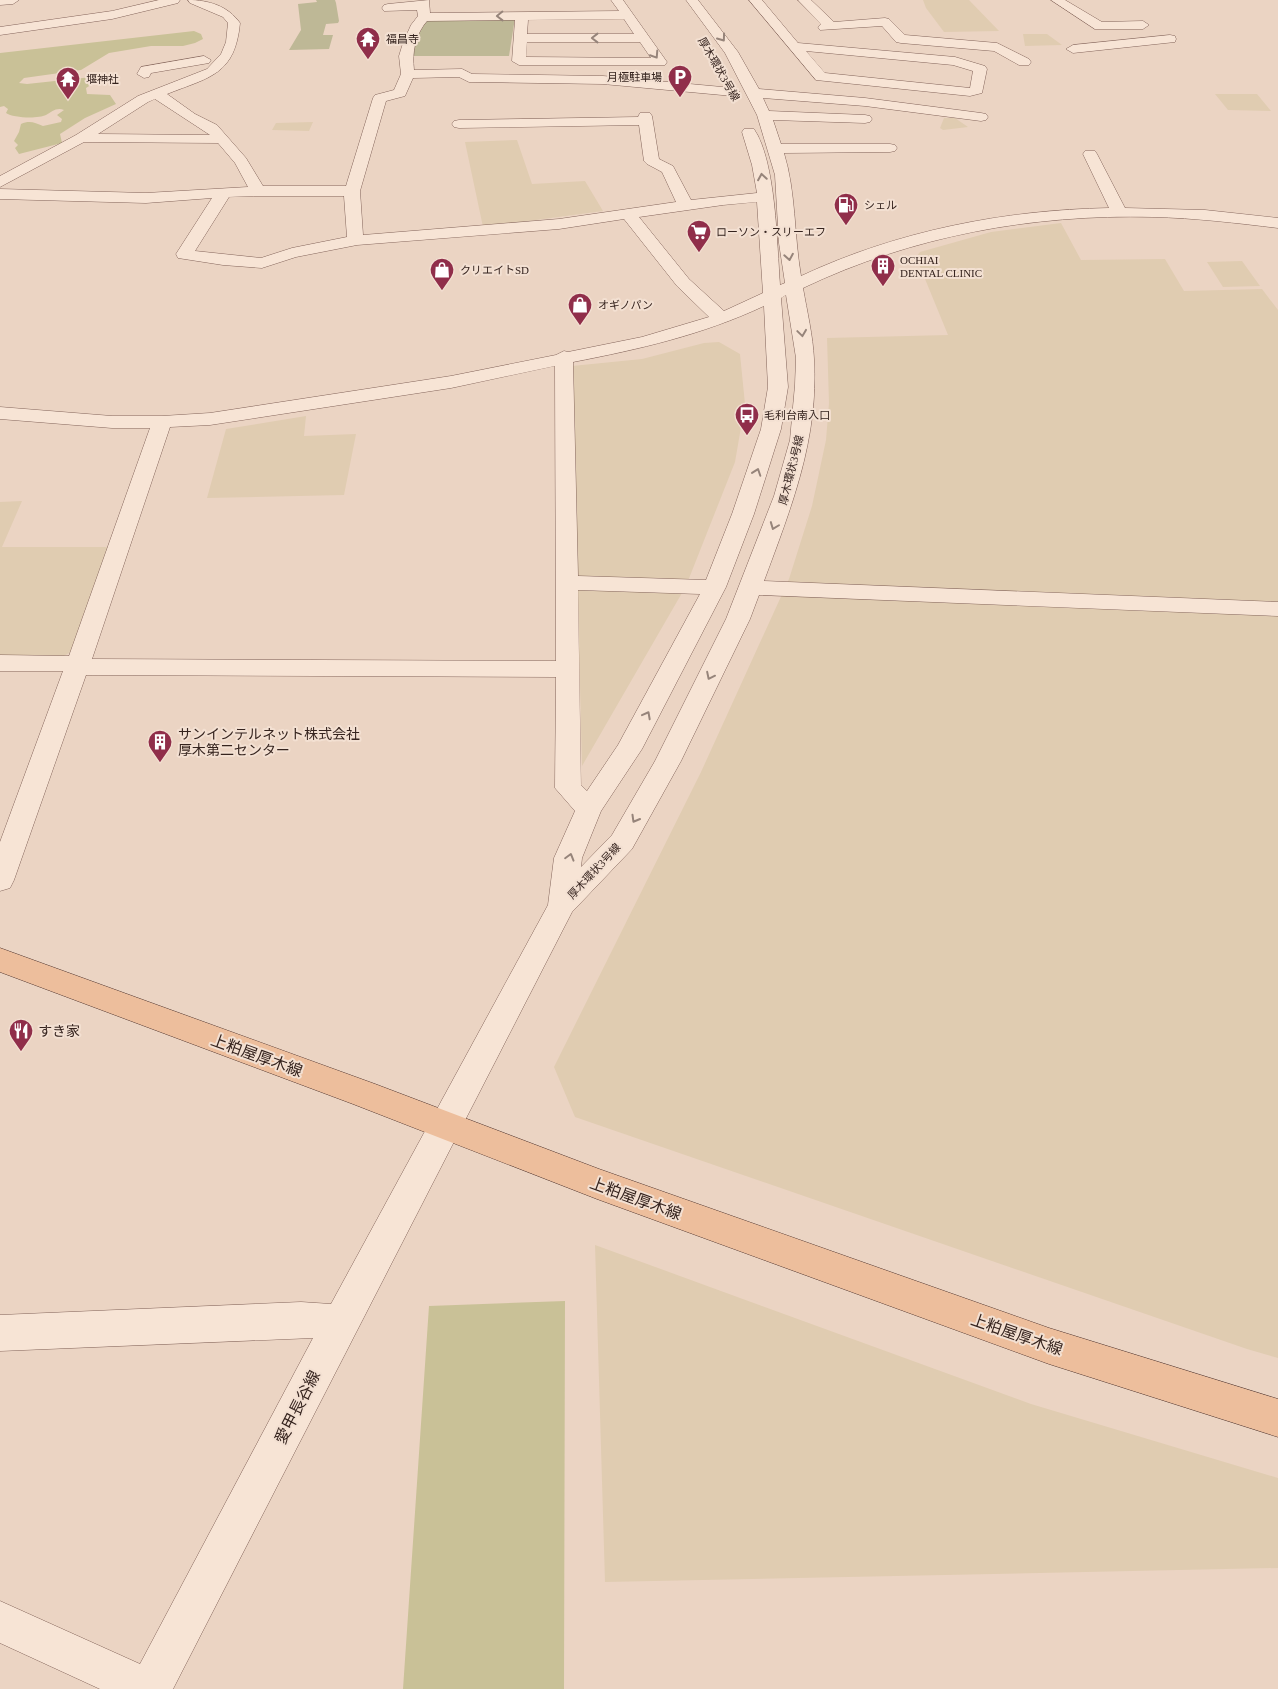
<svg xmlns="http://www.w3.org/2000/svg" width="1278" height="1689" font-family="'Times New Roman','Noto Sans JP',serif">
<rect width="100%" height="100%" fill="#ebd4c3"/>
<path fill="#e0ccb1" d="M 923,0 L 969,0 L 999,31 L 944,32 L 926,8 Z
M 1023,34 L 1047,34 L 1062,45 L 1025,46 Z
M 1215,94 L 1257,94 L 1271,111 L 1228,110 Z
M 944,118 L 955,118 L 968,127 L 943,130 L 940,128 Z
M 313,122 L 309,131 L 272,130 L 276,123 Z
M 517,140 L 532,184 L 585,181 L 603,211 L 483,227 L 465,142 Z
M 1061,223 L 1081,260 L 1165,259 L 1184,291 L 1262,289 L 1278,310 L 1278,1358 L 1247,1349 L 575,1117 L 554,1067 L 701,772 L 789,579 L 812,506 L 826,440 L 829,403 L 827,338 L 948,335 L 916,257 L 920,252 L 991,232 Z
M 1242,261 L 1260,286 L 1223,287 L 1207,262 Z
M 719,342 L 740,354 L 745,404 L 735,462 L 686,586 L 582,766 L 572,366 L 642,359 L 704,343 Z
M 306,416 L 304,436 L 356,434 L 344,495 L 207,498 L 226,429 Z
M 22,501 L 2,547 L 113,547 L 76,649 L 62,657 L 0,657 L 0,502 Z
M 595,1245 L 1031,1404 L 1278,1478 L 1278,1568 L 605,1582 Z"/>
<path fill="#c9c197" d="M 194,31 L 201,34 L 203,39 L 195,43 L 183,46 L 151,46 L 109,53 L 81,70 L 24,78 L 19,83 L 27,84 L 92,77 L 96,79 L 94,83 L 86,88 L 87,94 L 110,95 L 116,104 L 85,118 L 60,134 L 62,143 L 19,154 L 15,148 L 18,145 L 14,141 L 19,132 L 21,124 C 30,120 35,123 43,126 L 61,122 L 62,119 L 57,115 L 64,110 C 56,107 52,112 46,115 C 38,119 13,118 6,113 L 8,109 L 4,106 L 0,107 L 0,53 Z
M 565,1301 L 564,1689 L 403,1689 L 429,1306 Z"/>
<path fill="#beb896" d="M 316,0 L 335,0 L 336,3 L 339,21 L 338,23 L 326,24 L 323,35 L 333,35 L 329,49 L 289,50 L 301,30 L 298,4 L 317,2 Z
M 515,18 L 509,56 L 411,56 L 420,24 L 425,19 Z"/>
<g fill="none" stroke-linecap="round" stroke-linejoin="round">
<defs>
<path id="minor" d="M 0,0 L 19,0 L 13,4 L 0,5 Z
M 159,0 L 180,0 L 178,3 L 112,19 L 0,35 L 0,27 L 112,11 Z
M 188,0 C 209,0 228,6 240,23 C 235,75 210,77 167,94 L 195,114 L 217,125 L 246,158 L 263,186 L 346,186 L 373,98 L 375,95 L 394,90 L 401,74 L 399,56 L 403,43 L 411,25 L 418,16 L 417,10 L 384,11 L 382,8 L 384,5 L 388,4 L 429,0 L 430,13 L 619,11 L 611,0 L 623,0 L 667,62 L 665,65 L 519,65 L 512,61 L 515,20 L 427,21 C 415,35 412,52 414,70 L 462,69 L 472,74 L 603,76 L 733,88 L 740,92 L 733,96 L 603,84 L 469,82 L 459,77 L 413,78 L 405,96 L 386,101 L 360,191 L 363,235 L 559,219 L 676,202 L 662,172 L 647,164 L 644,161 L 639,125 L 459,128 L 454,127 L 452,124 L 454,121 L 459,120 L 638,117 L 640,113 L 650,113 L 652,116 L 659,159 L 673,166 L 691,200 L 757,193 L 752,165 L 742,132 L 744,129 L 754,129 C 776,161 777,245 780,285 L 785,283 L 779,243 L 775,175 L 757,115 L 725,53 L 686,0 L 698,0 L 738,52 L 759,89 L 865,98 L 981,113 L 986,114 L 988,117 L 986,120 L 981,121 L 865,106 L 763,98 L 769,111 L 865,115 L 870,116 L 872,119 L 870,122 L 865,123 L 773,120 L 781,144 L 890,144 L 895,145 L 897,148 L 895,151 L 890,152 L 784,153 C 796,192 794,235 801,276 C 897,231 1004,210 1109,208 L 1083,154 L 1085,151 L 1095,151 L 1097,154 L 1125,208 L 1205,210 L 1278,218 L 1278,228 C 1237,223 1195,218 1153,217 C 1032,214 912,236 803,288 C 807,311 813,336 814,359 C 819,439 791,508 764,581 L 1278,602 L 1278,616 L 759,595 L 750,619 L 681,761 L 632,849 L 572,912 L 173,1689 L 100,1689 L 0,1643 L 0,1601 L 140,1664 L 313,1338 L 0,1351 L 0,1315 L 301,1302 L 331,1304 L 548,905 L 554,858 L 575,811 L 555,788 L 556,677 L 86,675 L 14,880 L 10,888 L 0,891 L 0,842 L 63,671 L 0,671 L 0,655 L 69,656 L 150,428 L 112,428 L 0,419 L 0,407 L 112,416 L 162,416 L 210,413 L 451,376 L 556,355 L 564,351 L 568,352 L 642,337 L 709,317 L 677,286 L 624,219 L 559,229 L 357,245 L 296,257 L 262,268 L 223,265 L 178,258 L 176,254 L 212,198 L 146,203 L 0,199 L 0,189 L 146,193 L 248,187 L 235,163 L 218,143 L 84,142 L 0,187 L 0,176 L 76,135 L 138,96 L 207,69 L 221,54 L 226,42 L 228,23 L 223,17 L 190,3 ZM 624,19 L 634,34 L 527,34 L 528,20 ZM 527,42 L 640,42 L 651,58 L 526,57 ZM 155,99 L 210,135 L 98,134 L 148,102 ZM 254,196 L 344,196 L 347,237 L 292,248 L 261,258 L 195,251 L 229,197 ZM 757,202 L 763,293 L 724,311 L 689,279 L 639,217 L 723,205 ZM 786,295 L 796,358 L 795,385 L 790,440 L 774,496 L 726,619 L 655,761 L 612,835 L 581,867 L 582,858 L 601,811 L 642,749 L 726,587 L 754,514 L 781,429 L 788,387 L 781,298 ZM 764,306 L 768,387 L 761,429 L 732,514 L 706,580 L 578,576 L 573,362 C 640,349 702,335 764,306 ZM 555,366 L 556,661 L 92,659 L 170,427 L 210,425 L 451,388 ZM 578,590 L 700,594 L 618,745 L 587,791 L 581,785 Z
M 749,0 L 762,0 L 798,43 L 955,57 L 985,66 L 987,69 L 982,93 L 970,96 L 816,80 ZM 806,51 L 953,65 L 973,71 L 970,88 L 825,73 Z
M 798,0 L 811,0 L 834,22 L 885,18 L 889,19 L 905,35 L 997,43 L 1029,59 L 1031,62 L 1029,65 L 1019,65 L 994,51 L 901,43 L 896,42 L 882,26 L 820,30 L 818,27 L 821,24 Z
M 1051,0 L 1065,0 L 1102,22 L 1143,21 L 1149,25 L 1143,29 L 1095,29 Z
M 1170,35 L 1175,36 L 1176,39 L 1175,42 L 1073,53 L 1066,49 L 1073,45 Z
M 204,56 L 211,60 L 209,63 L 151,73 L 149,77 L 144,78 L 137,74 L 141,67 Z"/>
<path id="major" d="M 0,948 L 375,1084 L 599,1169 L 1049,1328 L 1278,1399 L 1278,1437 L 1049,1364 L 597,1199 L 353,1104 L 0,972 Z"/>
</defs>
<use href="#minor" stroke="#84655b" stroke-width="1"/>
<use href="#major" stroke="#52362f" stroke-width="1"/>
<use href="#minor" fill="#f7e4d5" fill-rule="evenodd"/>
<use href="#major" fill="#edbe9c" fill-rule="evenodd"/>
</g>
<defs><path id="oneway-chevron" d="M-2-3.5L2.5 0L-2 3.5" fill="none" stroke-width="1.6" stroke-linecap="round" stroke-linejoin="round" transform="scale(1.25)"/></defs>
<g stroke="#96847a">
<use href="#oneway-chevron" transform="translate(500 16) rotate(179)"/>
<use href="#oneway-chevron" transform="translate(595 38) rotate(180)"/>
<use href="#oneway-chevron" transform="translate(722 38) rotate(54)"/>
<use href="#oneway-chevron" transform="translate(655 55) rotate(57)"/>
<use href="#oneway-chevron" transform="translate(762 177) rotate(-99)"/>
<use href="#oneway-chevron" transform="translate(789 257) rotate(80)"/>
<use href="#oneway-chevron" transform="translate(802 333) rotate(82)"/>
<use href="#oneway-chevron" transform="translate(757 472) rotate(-71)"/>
<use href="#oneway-chevron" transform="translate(774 526) rotate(111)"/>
<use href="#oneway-chevron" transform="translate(710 676) rotate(116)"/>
<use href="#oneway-chevron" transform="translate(647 715) rotate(-62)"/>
<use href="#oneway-chevron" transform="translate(635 819) rotate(120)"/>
<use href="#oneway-chevron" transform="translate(570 857) rotate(-74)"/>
</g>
<defs>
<symbol id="temple-pin" viewBox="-11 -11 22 30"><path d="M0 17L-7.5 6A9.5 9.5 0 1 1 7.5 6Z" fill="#902e4a" stroke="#f3e0d2"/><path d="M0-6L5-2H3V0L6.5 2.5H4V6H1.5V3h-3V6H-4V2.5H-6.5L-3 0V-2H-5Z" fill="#fff"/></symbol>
<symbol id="parking-pin" viewBox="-11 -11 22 30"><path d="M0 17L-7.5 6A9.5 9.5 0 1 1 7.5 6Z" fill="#902e4a" stroke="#f3e0d2"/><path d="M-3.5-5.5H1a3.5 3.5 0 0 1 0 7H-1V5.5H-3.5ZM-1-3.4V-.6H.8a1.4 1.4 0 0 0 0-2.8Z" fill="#fff"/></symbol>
<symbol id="fuel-pin" viewBox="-11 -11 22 30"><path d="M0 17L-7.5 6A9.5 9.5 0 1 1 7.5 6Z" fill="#902e4a" stroke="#f3e0d2"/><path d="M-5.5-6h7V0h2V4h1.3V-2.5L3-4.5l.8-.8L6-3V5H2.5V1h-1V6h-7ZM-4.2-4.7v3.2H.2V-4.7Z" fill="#fff"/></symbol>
<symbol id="supermarket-pin" viewBox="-11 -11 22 30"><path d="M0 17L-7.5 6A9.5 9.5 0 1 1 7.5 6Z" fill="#902e4a" stroke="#f3e0d2"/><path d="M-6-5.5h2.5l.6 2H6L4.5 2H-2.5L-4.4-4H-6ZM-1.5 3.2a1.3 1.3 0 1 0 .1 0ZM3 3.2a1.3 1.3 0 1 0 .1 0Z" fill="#fff"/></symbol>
<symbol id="building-pin" viewBox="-11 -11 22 30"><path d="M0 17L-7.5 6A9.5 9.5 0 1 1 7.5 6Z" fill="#902e4a" stroke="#f3e0d2"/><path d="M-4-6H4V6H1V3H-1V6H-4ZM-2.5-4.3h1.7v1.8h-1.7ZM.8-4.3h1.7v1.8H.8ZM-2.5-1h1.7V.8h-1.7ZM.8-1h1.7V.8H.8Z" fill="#fff"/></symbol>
<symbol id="shop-pin" viewBox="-11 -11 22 30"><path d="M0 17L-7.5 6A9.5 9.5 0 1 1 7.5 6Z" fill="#902e4a" stroke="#f3e0d2"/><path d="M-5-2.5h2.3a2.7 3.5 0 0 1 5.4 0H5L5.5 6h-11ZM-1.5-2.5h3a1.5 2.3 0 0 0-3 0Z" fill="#fff"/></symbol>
<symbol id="bus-pin" viewBox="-11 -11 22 30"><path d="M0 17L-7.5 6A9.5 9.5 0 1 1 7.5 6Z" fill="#902e4a" stroke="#f3e0d2"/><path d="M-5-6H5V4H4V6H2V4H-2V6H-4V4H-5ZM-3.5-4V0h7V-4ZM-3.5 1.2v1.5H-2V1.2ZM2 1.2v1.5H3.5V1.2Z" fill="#fff"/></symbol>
<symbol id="restaurant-pin" viewBox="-11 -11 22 30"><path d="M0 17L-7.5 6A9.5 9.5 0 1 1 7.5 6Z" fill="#902e4a" stroke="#f3e0d2"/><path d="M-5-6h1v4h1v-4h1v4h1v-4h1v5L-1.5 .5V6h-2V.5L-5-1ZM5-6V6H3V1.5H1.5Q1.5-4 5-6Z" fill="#fff"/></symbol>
</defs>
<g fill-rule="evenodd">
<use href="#temple-pin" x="354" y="25" width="28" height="38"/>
<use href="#parking-pin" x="666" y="63" width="28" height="38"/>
<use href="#temple-pin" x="54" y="65" width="28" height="38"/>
<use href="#fuel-pin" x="832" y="191" width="28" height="38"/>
<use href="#supermarket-pin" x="685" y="218" width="28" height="38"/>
<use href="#building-pin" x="869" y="252" width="28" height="38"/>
<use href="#shop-pin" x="428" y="256" width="28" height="38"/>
<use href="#shop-pin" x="566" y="291" width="28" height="38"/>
<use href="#bus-pin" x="733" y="401" width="28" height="38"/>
<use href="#building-pin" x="146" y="728" width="28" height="38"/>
<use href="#restaurant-pin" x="7" y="1017" width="28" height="38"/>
</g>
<g text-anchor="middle" stroke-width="4" stroke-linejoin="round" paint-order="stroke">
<g font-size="11" fill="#35231e" stroke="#f3e0d2" text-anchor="start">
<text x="386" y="43">福昌寺</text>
<text x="662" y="81" text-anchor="end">月極駐車場</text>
<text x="86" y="83">堰神社</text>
<text x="864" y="209">シェル</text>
<text x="716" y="236">ローソン・スリーエフ</text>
<text x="900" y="264">OCHIAI<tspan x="900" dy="13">DENTAL CLINIC</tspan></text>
<text x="460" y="274">クリエイトSD</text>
<text x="598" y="309">オギノパン</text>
<text x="764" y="419">毛利台南入口</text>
</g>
<g font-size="11" fill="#35231e" stroke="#f3e0d2">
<text transform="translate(719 69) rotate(60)" y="4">厚木環状3号線</text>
<text transform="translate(791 470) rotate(-76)" y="4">厚木環状3号線</text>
<text transform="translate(594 871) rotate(-47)" y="4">厚木環状3号線</text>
</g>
<g font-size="14" fill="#35231e" stroke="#f3e0d2" text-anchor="start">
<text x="178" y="739">サンインテルネット株式会社<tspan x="178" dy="16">厚木第二センター</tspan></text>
<text x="38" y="1036">すき家</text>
</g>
<g font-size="16" fill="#35231e" stroke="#f3e0d2">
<text transform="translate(257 1055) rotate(20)" y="6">上粕屋厚木線</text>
<text transform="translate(636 1198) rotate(20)" y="6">上粕屋厚木線</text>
<text transform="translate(1017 1334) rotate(19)" y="6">上粕屋厚木線</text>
<text transform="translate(297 1407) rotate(-63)" y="6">愛甲長谷線</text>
</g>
</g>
</svg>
